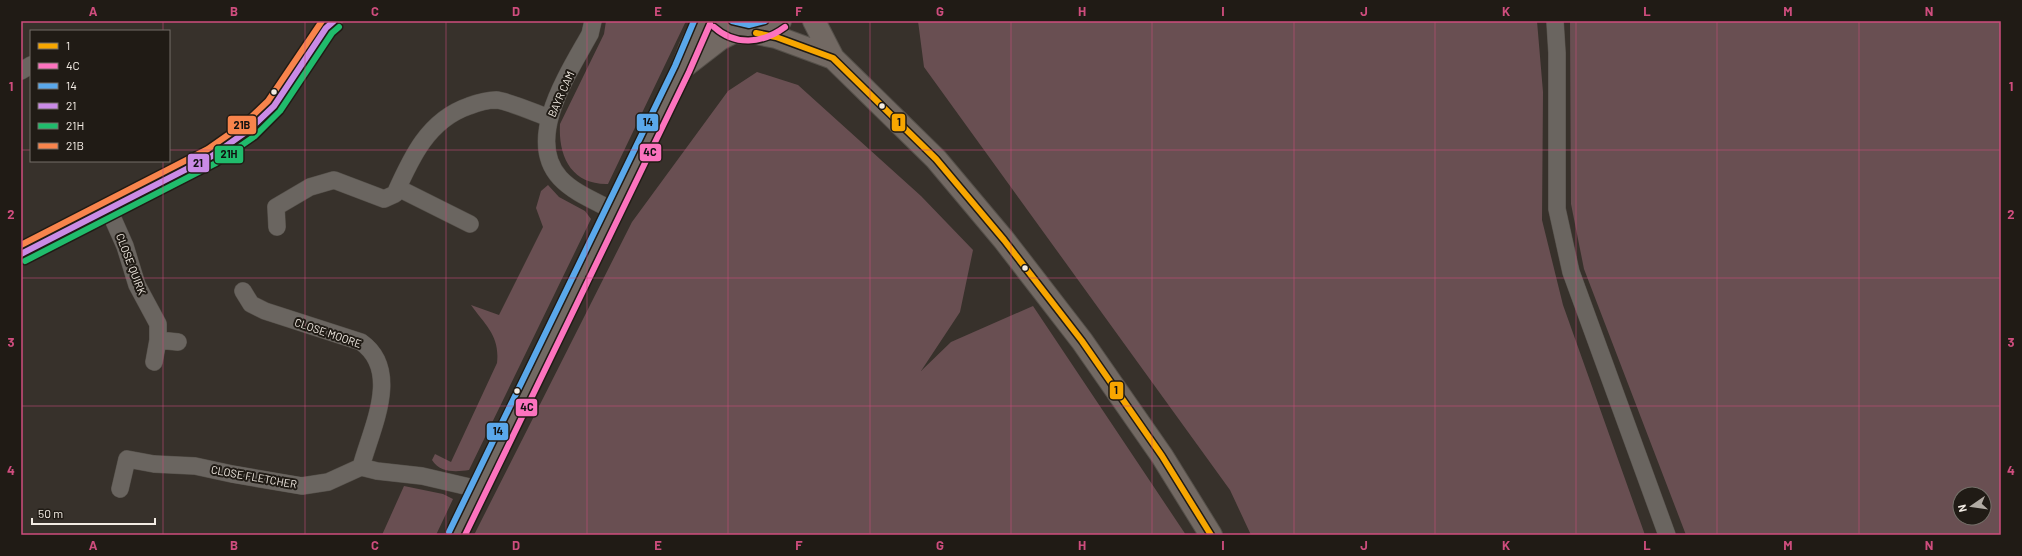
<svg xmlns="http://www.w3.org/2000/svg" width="2022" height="556" font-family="Barlow,sans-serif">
<rect width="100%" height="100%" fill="#37312b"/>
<path fill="#694f52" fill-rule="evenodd" d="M 606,21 L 686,21 L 608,184 C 572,185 558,157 560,124 L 604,34 Z
M 918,21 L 1537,21 L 1543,92 L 1542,220 L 1563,305 L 1645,535 L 1251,535 L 1230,490 L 924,67 Z
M 1570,21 L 2001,21 L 2001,535 L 1686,535 L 1584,269 L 1571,204 ZM 1960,494 L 1984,494 L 1984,518 L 1960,518 Z
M 757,72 L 798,85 L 921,196 L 973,250 L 960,312 L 921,371 L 951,342 L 1033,306 L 1186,535 L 474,535 L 632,222 L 728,91 Z
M 548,185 L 559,197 L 585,211 L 591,219 L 469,470 C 456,472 440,473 432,460 L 435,454 L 451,462 L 497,363 C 500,336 486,326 471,305 L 499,315 L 543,227 L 536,208 L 541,191 Z
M 404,486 L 443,494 L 453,499 L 436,535 L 382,535 Z"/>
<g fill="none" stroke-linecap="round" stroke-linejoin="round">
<defs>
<path id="minor" d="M 593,21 L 590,34 C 569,72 524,139 560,178 C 574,193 595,201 612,210
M 1555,21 L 1557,53 L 1557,209 L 1571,272 L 1667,535
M 21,71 L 31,65
M 398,188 L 470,224
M 109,210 L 125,246 L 137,285 L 158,324 L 158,340 L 154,362
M 277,227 L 276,207 L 310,187 L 334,180 L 384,199 L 395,194 C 411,158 428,120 469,106 C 477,103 488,100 496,100 C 509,101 535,113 549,118
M 21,254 L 212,156 L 250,129 L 274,106 L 326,28 L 334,21
M 243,291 L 251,304 L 265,311 L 361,342 C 402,371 371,429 361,467
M 158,340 L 178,342
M 120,489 L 127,459 L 154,464 L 195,466 L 232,474 L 302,486 L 328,482 L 361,467 L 377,471 L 422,476 L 478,489"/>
<path id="trunk" d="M 719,21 C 734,39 764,35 780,21
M 814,21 L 833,58 L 936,159 L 1004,240 L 1082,341 L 1162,456 L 1211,535
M 756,33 L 776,37 L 833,58
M 685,66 L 720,39 L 736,31
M 456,535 L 682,69 L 690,48 L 703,21"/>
</defs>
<use href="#minor" stroke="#55504a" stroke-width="18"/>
<use href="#trunk" stroke="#55504a" stroke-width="24"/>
<use href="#minor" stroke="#6a6560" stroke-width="17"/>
<use href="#trunk" stroke="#726963" stroke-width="22"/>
<defs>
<path id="bus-1" d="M 756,33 L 776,37 L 833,58 L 936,159 L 1004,240 L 1082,341 L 1162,456 L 1211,535"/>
<path id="bus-2" d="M 714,27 C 735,46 762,44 785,27
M 465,535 L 689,72 L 710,24"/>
<path id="bus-3" d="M 732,21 L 749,25 L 765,21
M 449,532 L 675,66 L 694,21"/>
<path id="bus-4" d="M 21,254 L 212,156 L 250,129 L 274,106 L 326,28 L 334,21"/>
<path id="bus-5" d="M 25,261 L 216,163 L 255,136 L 280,111 L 332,33 L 339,27"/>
<path id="bus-6" d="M 21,245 L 208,149 L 245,123 L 268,101 L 322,21"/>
</defs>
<use href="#bus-1" stroke="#201b15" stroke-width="9"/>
<use href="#bus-2" stroke="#201b15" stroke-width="9"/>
<use href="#bus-3" stroke="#201b15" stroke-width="9"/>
<use href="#bus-4" stroke="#201b15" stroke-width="9"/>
<use href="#bus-5" stroke="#201b15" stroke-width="9"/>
<use href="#bus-6" stroke="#201b15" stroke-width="9"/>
<use href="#bus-1" stroke="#f7a600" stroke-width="6"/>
<use href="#bus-2" stroke="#fc73be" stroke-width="6"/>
<use href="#bus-3" stroke="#5aa8eb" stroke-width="6"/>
<use href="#bus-4" stroke="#ca8be6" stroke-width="6"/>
<use href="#bus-5" stroke="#20bc6c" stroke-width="6"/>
<use href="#bus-6" stroke="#f8844c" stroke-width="6"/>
</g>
<path fill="none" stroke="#ce4d7d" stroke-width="1" stroke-opacity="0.55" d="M 163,21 L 163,31M 305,21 L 305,535M 446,21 L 446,535M 587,21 L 587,535M 728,21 L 728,535M 870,21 L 870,535M 1011,21 L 1011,535M 1152,21 L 1152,535M 1294,21 L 1294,535M 1435,21 L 1435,535M 1576,21 L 1576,535M 1717,21 L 1717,535M 1859,21 L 1859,535M 21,150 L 31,150M 169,150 L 2001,150M 163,161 L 163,535M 21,278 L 2001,278M 21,406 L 2001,406"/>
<g fill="#f3ece4" stroke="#201b15" stroke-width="1.5">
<circle cx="274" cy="92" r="3.5"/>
<circle cx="882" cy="106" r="3.5"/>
<circle cx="1025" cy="268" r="3.5"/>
<circle cx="517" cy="391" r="3.5"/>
</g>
<g text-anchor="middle" stroke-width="4" stroke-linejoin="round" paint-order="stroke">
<g font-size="11" fill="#f3ece4" stroke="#201b15">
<text transform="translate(561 94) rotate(-66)" y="4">BAYR CAM</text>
<text transform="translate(131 264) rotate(69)" y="4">CLOSE QUIRK</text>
<text transform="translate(328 333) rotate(19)" y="4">CLOSE MOORE</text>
<text transform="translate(254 477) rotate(10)" y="4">CLOSE FLETCHER</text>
</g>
</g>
<g stroke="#201b15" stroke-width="1.5">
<rect x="891" y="113" width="15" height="19" rx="4" fill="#f7a600"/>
<rect x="636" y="113" width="23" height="19" rx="4" fill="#5aa8eb"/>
<rect x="227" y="115" width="30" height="20" rx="4" fill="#f8844c"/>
<rect x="639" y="143" width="23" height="19" rx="4" fill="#fc73be"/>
<rect x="214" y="145" width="30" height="19" rx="4" fill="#20bc6c"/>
<rect x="187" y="153" width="23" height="20" rx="4" fill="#ca8be6"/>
<rect x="1109" y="381" width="15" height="19" rx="4" fill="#f7a600"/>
<rect x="515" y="398" width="23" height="19" rx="4" fill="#fc73be"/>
<rect x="486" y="422" width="23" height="19" rx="4" fill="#5aa8eb"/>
</g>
<g font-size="11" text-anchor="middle" font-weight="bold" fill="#111">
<text x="899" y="126">1</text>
<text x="648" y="126">14</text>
<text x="242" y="129">21B</text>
<text x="650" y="156">4C</text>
<text x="229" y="158">21H</text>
<text x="198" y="167">21</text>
<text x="1116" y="394">1</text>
<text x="527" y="411">4C</text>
<text x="498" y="435">14</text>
</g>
<rect width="2022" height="556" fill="none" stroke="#201b15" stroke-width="44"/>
<rect x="30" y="30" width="140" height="132" fill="#201b15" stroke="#746f68"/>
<rect x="38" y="43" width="20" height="6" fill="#f7a600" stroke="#746f68"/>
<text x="66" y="50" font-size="12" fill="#f3ece4">1</text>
<rect x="38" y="63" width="20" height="6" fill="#fc73be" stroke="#746f68"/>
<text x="66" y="70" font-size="12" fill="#f3ece4">4C</text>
<rect x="38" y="83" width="20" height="6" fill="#5aa8eb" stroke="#746f68"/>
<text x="66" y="90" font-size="12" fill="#f3ece4">14</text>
<rect x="38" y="103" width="20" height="6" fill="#ca8be6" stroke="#746f68"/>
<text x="66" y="110" font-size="12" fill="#f3ece4">21</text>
<rect x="38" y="123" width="20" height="6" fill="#20bc6c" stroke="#746f68"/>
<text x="66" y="130" font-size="12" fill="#f3ece4">21H</text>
<rect x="38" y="143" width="20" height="6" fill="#f8844c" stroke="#746f68"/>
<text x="66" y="150" font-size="12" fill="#f3ece4">21B</text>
<g transform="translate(1972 506) rotate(257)"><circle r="19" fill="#201b15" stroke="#746f68"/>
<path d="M0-3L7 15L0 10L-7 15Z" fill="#b1aba3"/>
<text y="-6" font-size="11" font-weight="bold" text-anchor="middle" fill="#f3ece4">N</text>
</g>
<path d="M32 518v6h123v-6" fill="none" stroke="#f3ece4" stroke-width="2"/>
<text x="38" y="518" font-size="12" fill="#f3ece4" stroke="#201b15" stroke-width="3" paint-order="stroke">50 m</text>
<rect x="22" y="22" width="1978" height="512" fill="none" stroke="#ce4d7d" stroke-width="1.5"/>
<g font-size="13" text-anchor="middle" font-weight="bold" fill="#ce4d7d">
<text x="93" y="16">A</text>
<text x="234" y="16">B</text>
<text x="375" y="16">C</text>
<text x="516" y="16">D</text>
<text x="658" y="16">E</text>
<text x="799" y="16">F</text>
<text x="940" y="16">G</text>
<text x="1082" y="16">H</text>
<text x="1223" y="16">I</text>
<text x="1364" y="16">J</text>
<text x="1506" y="16">K</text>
<text x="1647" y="16">L</text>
<text x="1788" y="16">M</text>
<text x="1929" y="16">N</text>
<text x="11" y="91">1</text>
<text x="2011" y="91">1</text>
<text x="11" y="219">2</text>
<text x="2011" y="219">2</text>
<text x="11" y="347">3</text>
<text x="2011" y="347">3</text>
<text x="11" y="475">4</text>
<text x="2011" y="475">4</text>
<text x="93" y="550">A</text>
<text x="234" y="550">B</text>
<text x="375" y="550">C</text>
<text x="516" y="550">D</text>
<text x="658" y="550">E</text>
<text x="799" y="550">F</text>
<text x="940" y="550">G</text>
<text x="1082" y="550">H</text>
<text x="1223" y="550">I</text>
<text x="1364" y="550">J</text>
<text x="1506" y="550">K</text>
<text x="1647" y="550">L</text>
<text x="1788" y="550">M</text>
<text x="1929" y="550">N</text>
</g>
</svg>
